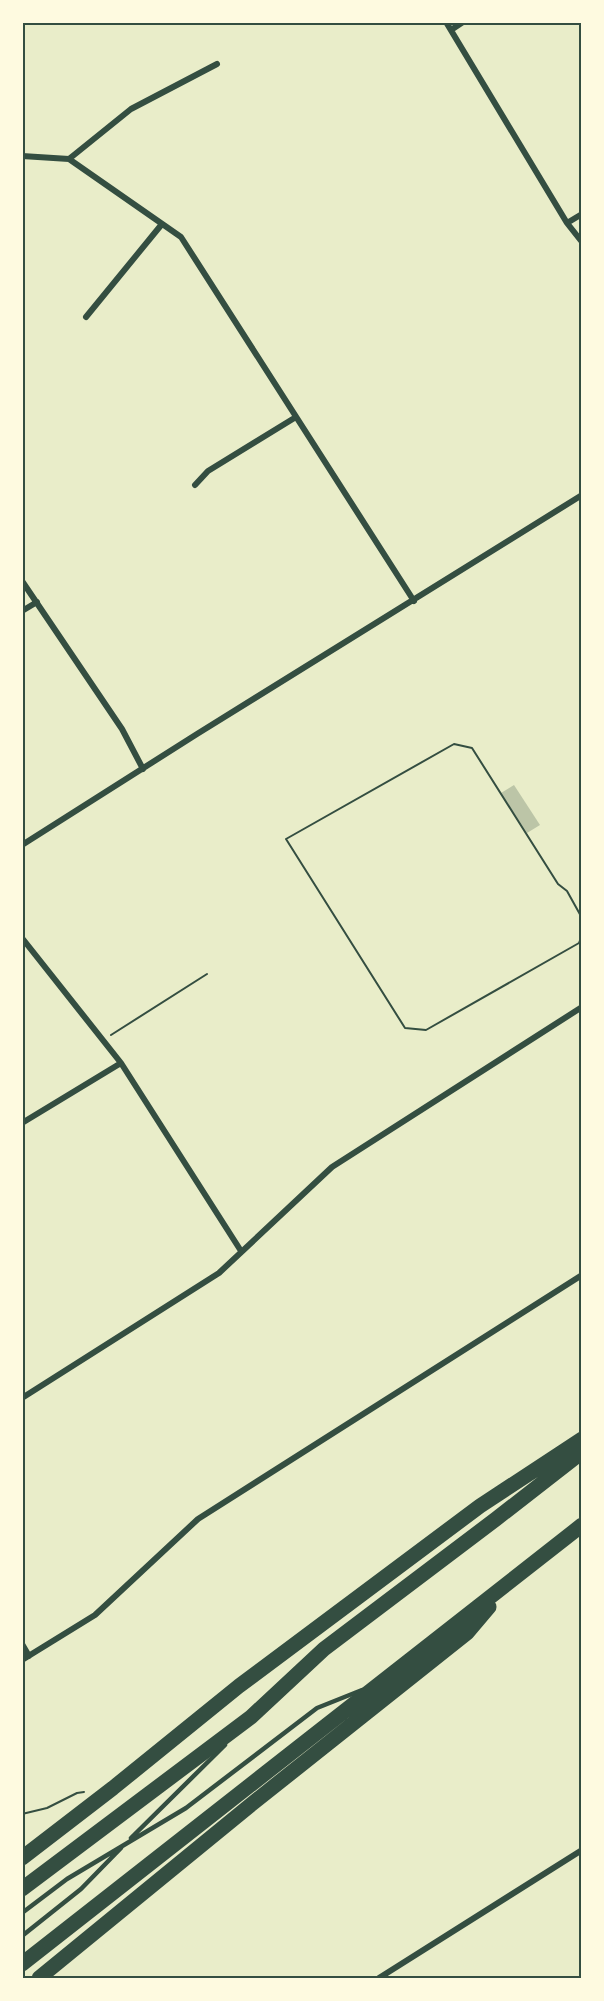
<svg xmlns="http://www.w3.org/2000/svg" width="604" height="2001" font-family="'PT Sans Narrow',sans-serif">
<rect width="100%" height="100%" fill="#e9edc9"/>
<path fill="#bcc5a7" d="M 514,785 L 540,825 L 527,833 L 501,793 Z"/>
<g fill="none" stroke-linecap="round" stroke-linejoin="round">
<path stroke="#344e41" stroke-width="2" d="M 582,918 L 567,891 L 558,884 L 472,748 L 454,744 L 286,839 L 405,1028 L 426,1030 L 579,943 L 582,935
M 111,1035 L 207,974
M 22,1814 L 47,1808 L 77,1793 L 84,1792"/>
<path stroke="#344e41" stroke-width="4.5" d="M 131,1838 L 225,1745
M 22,1913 L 67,1879 L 186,1808 L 317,1708 L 362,1690
M 22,1936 L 81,1889 L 121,1848"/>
<path stroke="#344e41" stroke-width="6" d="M 446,22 L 567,223 L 582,242
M 451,30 L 463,22
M 22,156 L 69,159 L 181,237 L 414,601
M 69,159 L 131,109 L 217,64
M 567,223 L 582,214
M 86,317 L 162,224
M 195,485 L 208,471 L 296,417
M 22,581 L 122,729 L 143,769
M 22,611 L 37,602
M 22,845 L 197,734 L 582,495
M 22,938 L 121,1063 L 241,1251
M 22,1123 L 121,1063
M 22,1398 L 219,1273 L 332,1167 L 582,1007
M 22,1644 L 29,1656
M 22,1660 L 95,1615 L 198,1519 L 582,1275
M 379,1978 L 582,1850"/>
<path stroke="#344e41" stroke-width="15" d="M 22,1858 L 113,1788 L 239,1686 L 480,1506 L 582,1439
M 22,1889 L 251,1717 L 324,1649 L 496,1519 L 582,1452
M 22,1964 L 582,1525
M 39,1978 L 253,1803 L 467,1633 L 489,1607"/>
</g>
<rect width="604" height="2001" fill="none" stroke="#fefae0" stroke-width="48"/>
<rect x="24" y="24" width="556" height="1953" fill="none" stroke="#344e41" stroke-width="2"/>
</svg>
